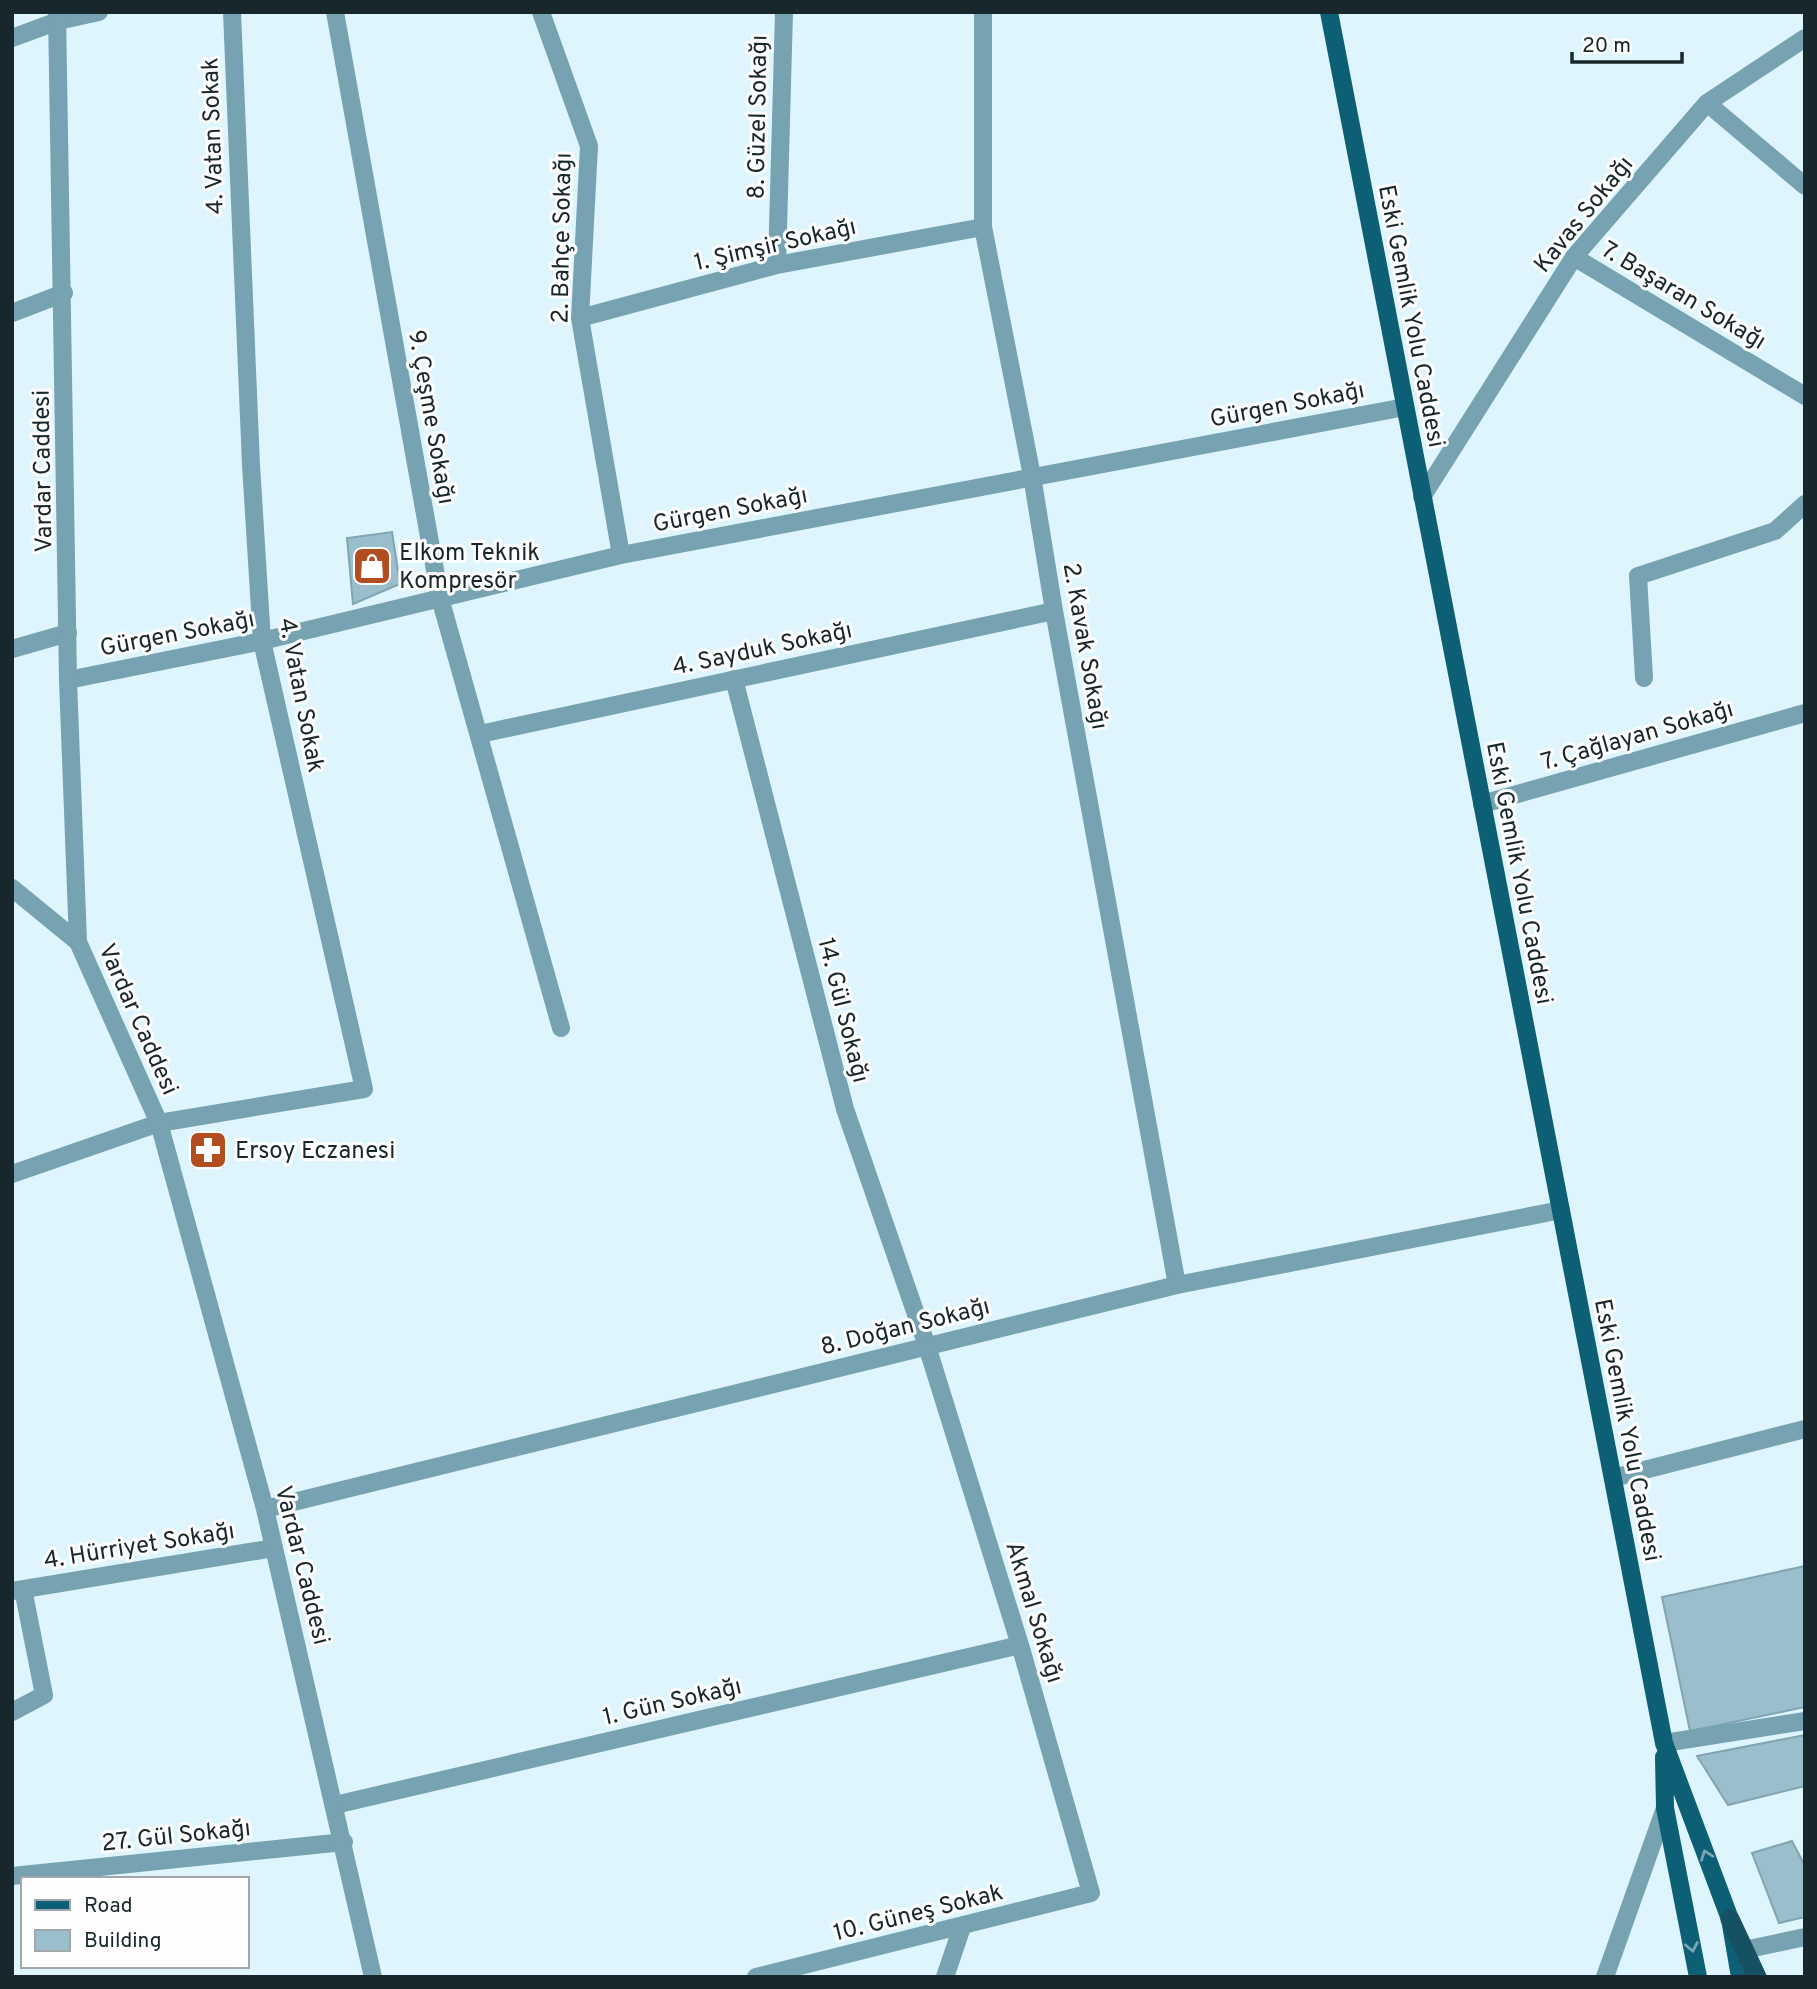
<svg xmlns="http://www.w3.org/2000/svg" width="1817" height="1989" font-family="Overpass,sans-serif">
<rect width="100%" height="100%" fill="#def5fd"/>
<path fill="#9abecc" stroke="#81a5b2" stroke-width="2" d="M 392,532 L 400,584 L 353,604 L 347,538 Z
M 1805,1566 L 1805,1707 L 1690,1731 L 1662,1597 Z
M 1805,1735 L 1805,1786 L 1728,1805 L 1697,1756 Z
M 1792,1841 L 1805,1866 L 1805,1917 L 1779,1923 L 1752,1853 Z"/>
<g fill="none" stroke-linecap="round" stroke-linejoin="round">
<path stroke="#77a2b2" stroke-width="18" d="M 335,12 L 440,598 L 561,1028
M 541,12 L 589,146 L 580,318 L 621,555
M 983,12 L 983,227 L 1032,476 L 1054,611 L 1177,1285
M 12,38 L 58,21 L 99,12
M 1707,103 L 1805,186
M 1574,257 L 1805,396
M 777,265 L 784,12
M 12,313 L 64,293
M 580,318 L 777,265 L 983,227
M 1422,497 L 1574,257 L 1707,103 L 1805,38
M 12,649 L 68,633
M 1644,678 L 1638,576 L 1775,531 L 1805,504
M 734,679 L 845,1109 L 927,1346 L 1020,1645 L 1091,1893 L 756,1977
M 68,680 L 262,641 L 621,555 L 1405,407
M 480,734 L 1054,611
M 1482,804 L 1805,713
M 12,1174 L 159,1123 L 364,1089 L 262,641 L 251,465 L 232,12
M 1613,1478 L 1805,1429
M 12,1591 L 274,1548
M 12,1712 L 44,1695 L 23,1589
M 1664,1743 L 1805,1721
M 335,1805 L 1020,1645
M 12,1876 L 344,1842
M 1744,1950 L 1805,1937
M 945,1977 L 962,1927"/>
<path stroke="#77a2b2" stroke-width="18" d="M 57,12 L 68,680 L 78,942 L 159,1123 L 265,1509 L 373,1977
M 12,888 L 78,942
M 265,1509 L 1177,1285 L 1561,1210
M 1605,1977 L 1665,1808"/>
<path stroke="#0c5f75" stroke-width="18" d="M 1329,12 L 1664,1743 L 1730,1919 L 1740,1977
M 1664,1757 L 1665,1808 L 1698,1977"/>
<path stroke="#155162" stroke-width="19" d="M 1730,1919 L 1757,1977"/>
</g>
<defs><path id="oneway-chevron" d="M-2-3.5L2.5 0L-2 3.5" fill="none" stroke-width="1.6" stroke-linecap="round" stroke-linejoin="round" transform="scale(1.75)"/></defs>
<g stroke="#78a6b2">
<use href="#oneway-chevron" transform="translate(1706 1855) rotate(-110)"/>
<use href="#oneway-chevron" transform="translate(1692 1947) rotate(79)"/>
</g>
<defs>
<symbol id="shop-square" viewBox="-11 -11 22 22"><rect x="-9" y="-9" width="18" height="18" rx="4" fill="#b24d1f" stroke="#fdfdfd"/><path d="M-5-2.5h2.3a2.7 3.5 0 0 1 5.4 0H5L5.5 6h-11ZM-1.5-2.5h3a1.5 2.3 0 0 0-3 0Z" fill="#fff"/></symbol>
<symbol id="pharmacy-square" viewBox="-11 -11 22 22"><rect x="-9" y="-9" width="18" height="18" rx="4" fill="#b24d1f" stroke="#fdfdfd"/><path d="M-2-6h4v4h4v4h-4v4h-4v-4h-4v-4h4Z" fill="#fff"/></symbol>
</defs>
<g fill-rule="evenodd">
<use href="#shop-square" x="350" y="544" width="44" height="44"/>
<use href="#pharmacy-square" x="186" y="1128" width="44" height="44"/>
</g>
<g text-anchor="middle" stroke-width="6" stroke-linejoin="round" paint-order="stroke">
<g font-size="24" fill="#18272c" stroke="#fdfdfd">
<text transform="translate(757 117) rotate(-89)" y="8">8. Güzel Sokağı</text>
<text transform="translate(212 136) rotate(-92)" y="8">4. Vatan Sokak</text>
<text transform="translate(1583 214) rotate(-51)" y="8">Kavas Sokağı</text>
<text transform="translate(561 238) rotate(-89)" y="8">2. Bahçe Sokağı</text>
<text transform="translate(775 244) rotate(-13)" y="8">1. Şimşir Sokağı</text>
<text transform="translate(1684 295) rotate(31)" y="8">7. Başaran Sokağı</text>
<text transform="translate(1412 316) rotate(79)" y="8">Eski Gemlik Yolu Caddesi</text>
<text transform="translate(1287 404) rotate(-11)" y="8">Gürgen Sokağı</text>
<text transform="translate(432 417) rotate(80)" y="8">9. Çeşme Sokağı</text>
<text transform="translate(42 471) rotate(-91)" y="8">Vardar Caddesi</text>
<text transform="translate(730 509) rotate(-11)" y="8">Gürgen Sokağı</text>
<text transform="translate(177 633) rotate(-11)" y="8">Gürgen Sokağı</text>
<text transform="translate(1086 646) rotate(80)" y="8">2. Kavak Sokağı</text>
<text transform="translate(762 648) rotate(-12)" y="8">4. Sayduk Sokağı</text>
<text transform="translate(302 695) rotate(79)" y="8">4. Vatan Sokak</text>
<text transform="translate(1637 735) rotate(-16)" y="8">7. Çağlayan Sokağı</text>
<text transform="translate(1520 873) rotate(79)" y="8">Eski Gemlik Yolu Caddesi</text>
<text transform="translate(844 1010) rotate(76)" y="8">14. Gül Sokağı</text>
<text transform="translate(139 1019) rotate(66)" y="8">Vardar Caddesi</text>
<text transform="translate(905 1326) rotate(-14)" y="8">8. Doğan Sokağı</text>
<text transform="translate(1628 1430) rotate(79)" y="8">Eski Gemlik Yolu Caddesi</text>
<text transform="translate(139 1545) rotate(-9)" y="8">4. Hürriyet Sokağı</text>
<text transform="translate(303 1565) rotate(76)" y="8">Vardar Caddesi</text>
<text transform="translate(1035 1612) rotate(73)" y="8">Akmal Sokağı</text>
<text transform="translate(672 1701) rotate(-13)" y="8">1. Gün Sokağı</text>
<text transform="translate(176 1835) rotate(-6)" y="8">27. Gül Sokağı</text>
<text transform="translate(918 1912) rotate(-14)" y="8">10. Güneş Sokak</text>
</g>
<g font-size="24" fill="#18272c" stroke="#fdfdfd" text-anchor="start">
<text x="399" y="560">Elkom Teknik<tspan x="399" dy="28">Kompresör</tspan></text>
<text x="235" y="1158">Ersoy Eczanesi</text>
</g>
</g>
<rect width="1817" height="1989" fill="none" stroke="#18272c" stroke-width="28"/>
<rect x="21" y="1877" width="228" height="91" fill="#fdfdfd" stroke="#a1a7a9" stroke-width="2"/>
<rect x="35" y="1900" width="35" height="10" fill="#0c5f75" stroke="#a1a7a9" stroke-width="2"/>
<text x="84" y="1912" font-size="21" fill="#18272c">Road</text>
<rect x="35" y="1930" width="35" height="21" fill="#9abecc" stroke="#a1a7a9" stroke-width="2"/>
<text x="84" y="1947" font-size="21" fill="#18272c">Building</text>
<path d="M1572 52v10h110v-10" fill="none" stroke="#18272c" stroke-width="3.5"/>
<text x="1582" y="52" font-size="21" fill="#18272c" stroke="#fdfdfd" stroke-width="5" paint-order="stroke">20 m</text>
</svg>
